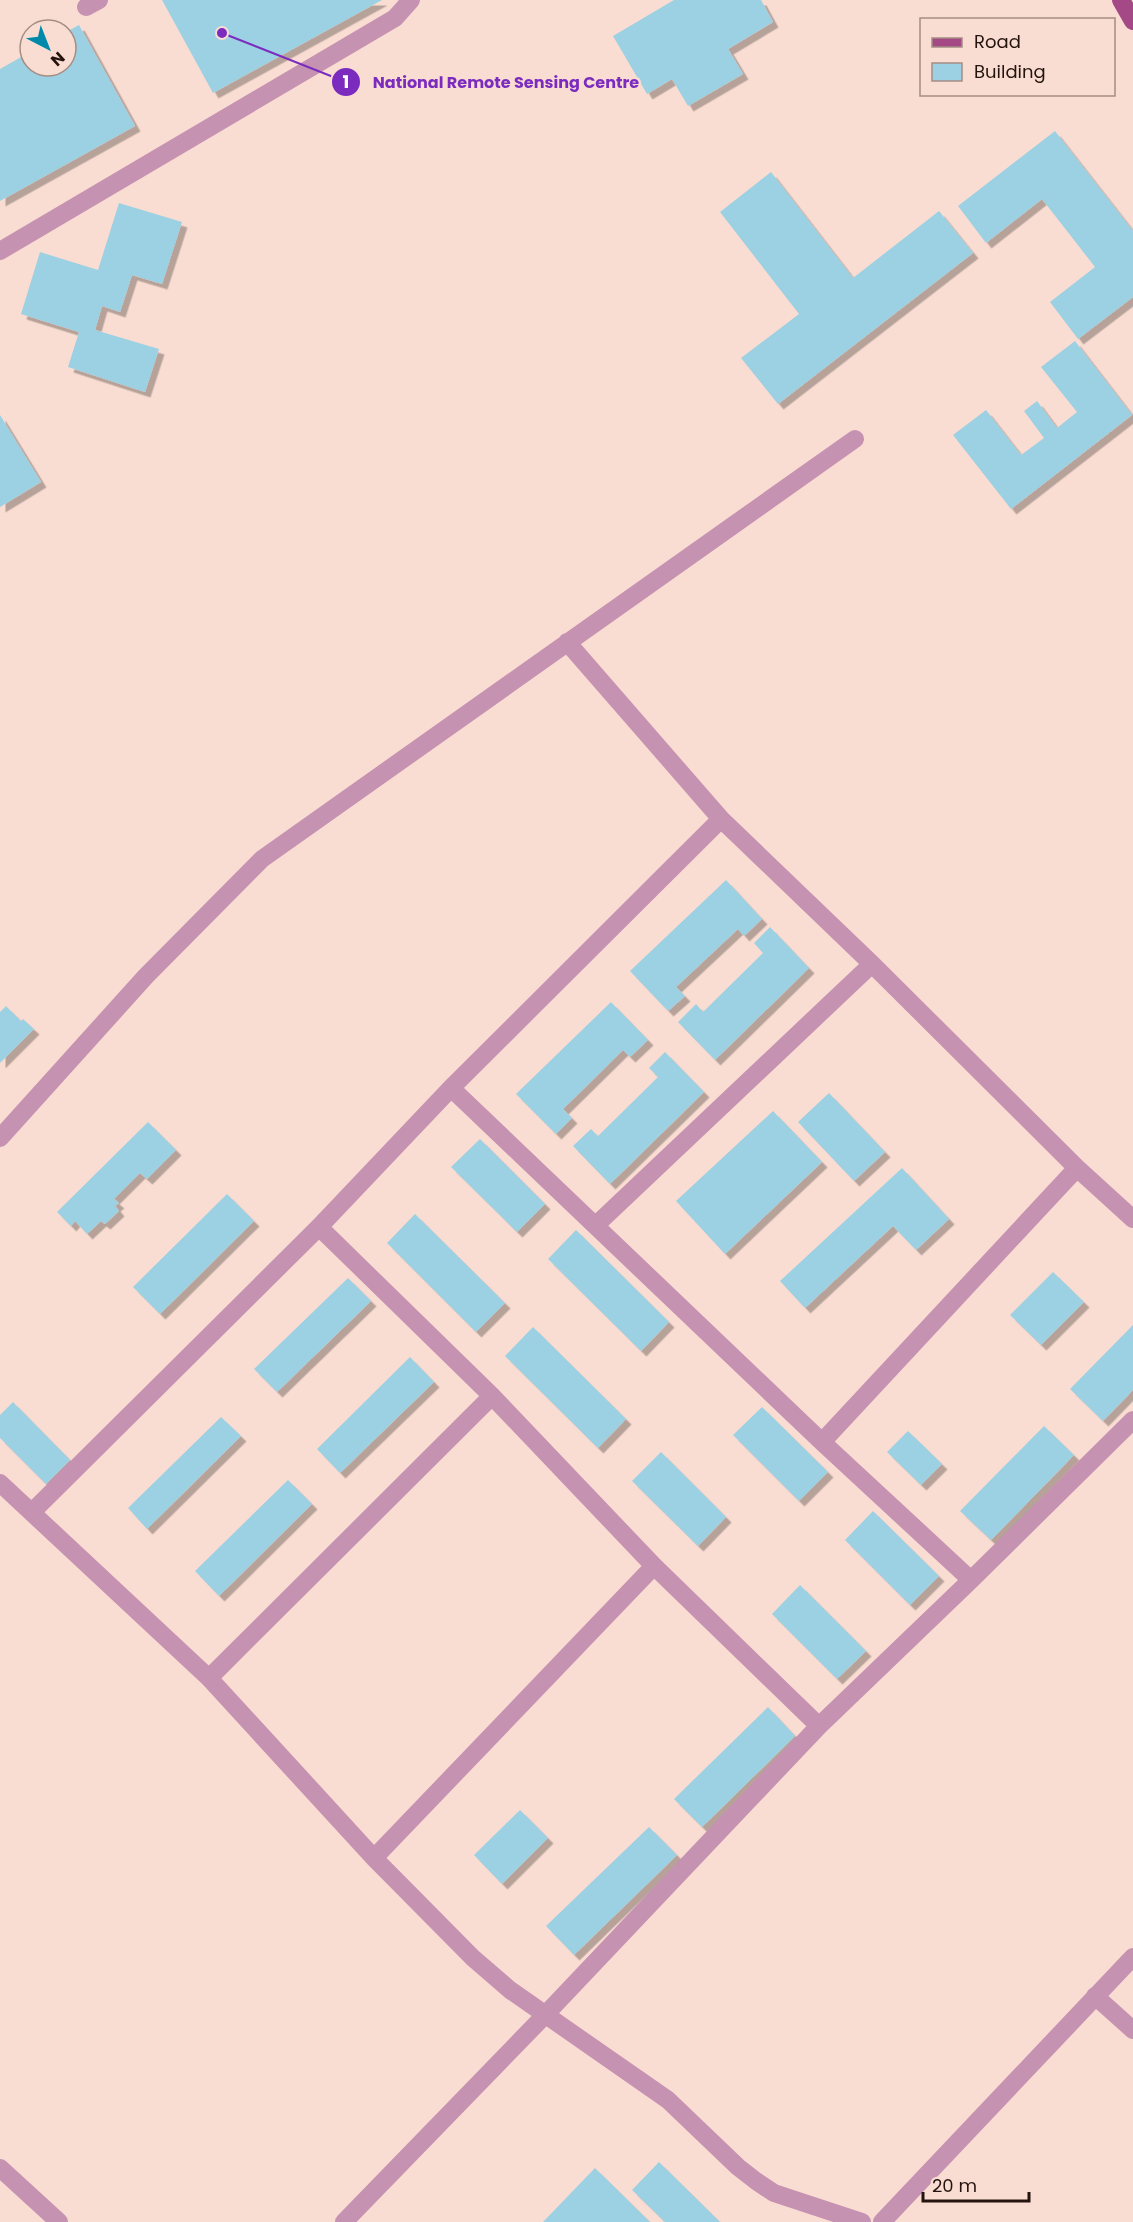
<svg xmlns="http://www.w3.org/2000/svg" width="1133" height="2222" font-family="Poppins,sans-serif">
<defs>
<filter id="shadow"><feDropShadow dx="5.5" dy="5.5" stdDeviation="0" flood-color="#0004"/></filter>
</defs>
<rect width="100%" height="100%" fill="#faddd2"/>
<path fill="#9cd0e3" filter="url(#shadow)" d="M 162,0 L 382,0 L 213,93 Z
M 674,0 L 761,0 L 773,22 L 728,49 L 743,74 L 688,106 L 672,79 L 647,94 L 613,36 Z
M 79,25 L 135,126 L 0,201 L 0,69 L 30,52 L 30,66 L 66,66 L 66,32 Z
M 1055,131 L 1133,231 L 1133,297 L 1078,339 L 1050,302 L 1095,267 L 1042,199 L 986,243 L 958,206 Z
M 771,172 L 853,278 L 939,211 L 973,253 L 778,404 L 741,358 L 799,314 L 720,212 Z
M 119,203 L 182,222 L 162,284 L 132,275 L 120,312 L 102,306 L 95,330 L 159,349 L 145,392 L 68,367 L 79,332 L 21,314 L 40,252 L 98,270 Z
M 1075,341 L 1132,415 L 1011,509 L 953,435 L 986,410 L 1021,455 L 1044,438 L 1024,411 L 1037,401 L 1057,428 L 1077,412 L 1041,367 Z
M 0,415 L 41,482 L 0,507 Z
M 726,880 L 762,919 L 744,936 L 738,929 L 676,987 L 685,996 L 668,1011 L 630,971 Z
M 770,927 L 809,968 L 715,1060 L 678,1022 L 696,1004 L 703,1012 L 763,953 L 754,943 Z
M 611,1002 L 648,1040 L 630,1057 L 623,1050 L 563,1109 L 572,1118 L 556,1134 L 516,1094 Z
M 6,1006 L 21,1021 L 23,1019 L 34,1029 L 0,1063 L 0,1012 Z
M 665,1052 L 704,1092 L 610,1184 L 573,1146 L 591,1129 L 598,1136 L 658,1077 L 649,1068 Z
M 829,1093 L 885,1152 L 854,1181 L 798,1122 Z
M 773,1111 L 822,1162 L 725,1254 L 676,1201 Z
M 148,1122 L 176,1150 L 147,1179 L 140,1173 L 114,1199 L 119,1203 L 115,1206 L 119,1211 L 105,1224 L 101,1221 L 87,1234 L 75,1221 L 71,1226 L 57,1212 Z
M 480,1139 L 545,1204 L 517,1232 L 451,1167 Z
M 902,1168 L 949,1219 L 916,1250 L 893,1226 L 805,1308 L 780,1281 Z
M 227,1194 L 254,1221 L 160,1314 L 133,1287 Z
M 415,1214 L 505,1303 L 476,1332 L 387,1243 Z
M 576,1230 L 669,1322 L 641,1351 L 548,1259 Z
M 1053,1272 L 1084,1302 L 1041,1345 L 1010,1315 Z
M 348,1278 L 371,1301 L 277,1392 L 254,1369 Z
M 1133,1325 L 1133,1390 L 1103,1421 L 1070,1389 Z
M 533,1327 L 626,1419 L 598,1448 L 505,1356 Z
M 410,1357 L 434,1382 L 340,1473 L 317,1449 Z
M 13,1402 L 70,1460 L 46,1484 L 0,1438 L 0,1415 Z
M 762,1407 L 828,1472 L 799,1501 L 733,1435 Z
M 221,1417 L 241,1436 L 147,1529 L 128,1508 Z
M 1044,1426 L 1074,1455 L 991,1540 L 960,1511 Z
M 908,1431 L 942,1464 L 921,1485 L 887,1452 Z
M 661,1452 L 726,1517 L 698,1546 L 632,1481 Z
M 288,1480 L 312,1504 L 219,1596 L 195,1571 Z
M 873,1511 L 939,1576 L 910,1605 L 845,1540 Z
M 800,1585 L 866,1651 L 837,1679 L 772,1614 Z
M 768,1707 L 795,1736 L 702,1827 L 674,1799 Z
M 520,1810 L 548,1838 L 502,1884 L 474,1855 Z
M 649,1827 L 677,1855 L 574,1955 L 546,1926 Z
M 659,2162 L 720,2222 L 665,2222 L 632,2190 Z
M 595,2168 L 650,2222 L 543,2222 Z"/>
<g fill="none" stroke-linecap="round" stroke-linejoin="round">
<path stroke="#c692b2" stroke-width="18" d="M 86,7 L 99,0
M 0,251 L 395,18 L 411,0
M 567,642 L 721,819 L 872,964 L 1077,1168 L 1133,1219
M 451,1088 L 822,1442 L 971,1580
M 0,1138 L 146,976 L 262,859 L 855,439
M 596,1225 L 872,964
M 319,1227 L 492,1396 L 654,1566 L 819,1726
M 822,1442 L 1077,1168
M 0,1483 L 209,1678 L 374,1858 L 473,1958 L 510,1990 L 668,2100 L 738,2167 L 756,2181 L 774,2193 L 862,2222
M 32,1512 L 319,1227 L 451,1088 L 721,819
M 209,1678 L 492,1396
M 374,1858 L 654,1566
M 1095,1996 L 1133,2030
M 0,2168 L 59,2222
M 344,2222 L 545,2015 L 819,1726 L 971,1580 L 1133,1420
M 882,2222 L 1133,1957"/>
<path stroke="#a54986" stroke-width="18" d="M 1121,0 L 1133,21"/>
</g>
<path fill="none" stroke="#7b2cbf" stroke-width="2" d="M222 33L346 82"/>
<g fill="#7b2cbf" stroke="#faddd2" stroke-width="2">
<circle cx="222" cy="33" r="6"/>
<circle cx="346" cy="82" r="15"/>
</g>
<g font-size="18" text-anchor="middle" font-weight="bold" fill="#fff">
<text x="346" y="88">1</text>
</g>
<g font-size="16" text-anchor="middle" font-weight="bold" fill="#7b2cbf" stroke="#faddd2" stroke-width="5" stroke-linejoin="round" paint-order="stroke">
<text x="506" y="88">National Remote Sensing Centre</text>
</g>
<rect x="920" y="18" width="195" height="78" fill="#faddd2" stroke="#a58d84" stroke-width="1.5"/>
<rect x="932" y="38" width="30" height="9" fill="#a54986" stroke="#a58d84" stroke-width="1.5"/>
<text x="974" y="48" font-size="18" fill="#25140e">Road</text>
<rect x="932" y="63" width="30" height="18" fill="#9cd0e3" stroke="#a58d84" stroke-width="1.5"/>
<text x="974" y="78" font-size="18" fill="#25140e">Building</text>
<g transform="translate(48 48) rotate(138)"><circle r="28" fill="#faddd2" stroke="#a58d84" stroke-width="1.5"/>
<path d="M0-4.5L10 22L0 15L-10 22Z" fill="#0189a9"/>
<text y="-9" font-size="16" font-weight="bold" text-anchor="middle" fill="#25140e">N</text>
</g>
<path d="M923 2192v9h106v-9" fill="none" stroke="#25140e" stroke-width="3"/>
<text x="932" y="2192" font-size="18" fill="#25140e" stroke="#faddd2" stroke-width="4.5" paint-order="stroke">20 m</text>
</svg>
